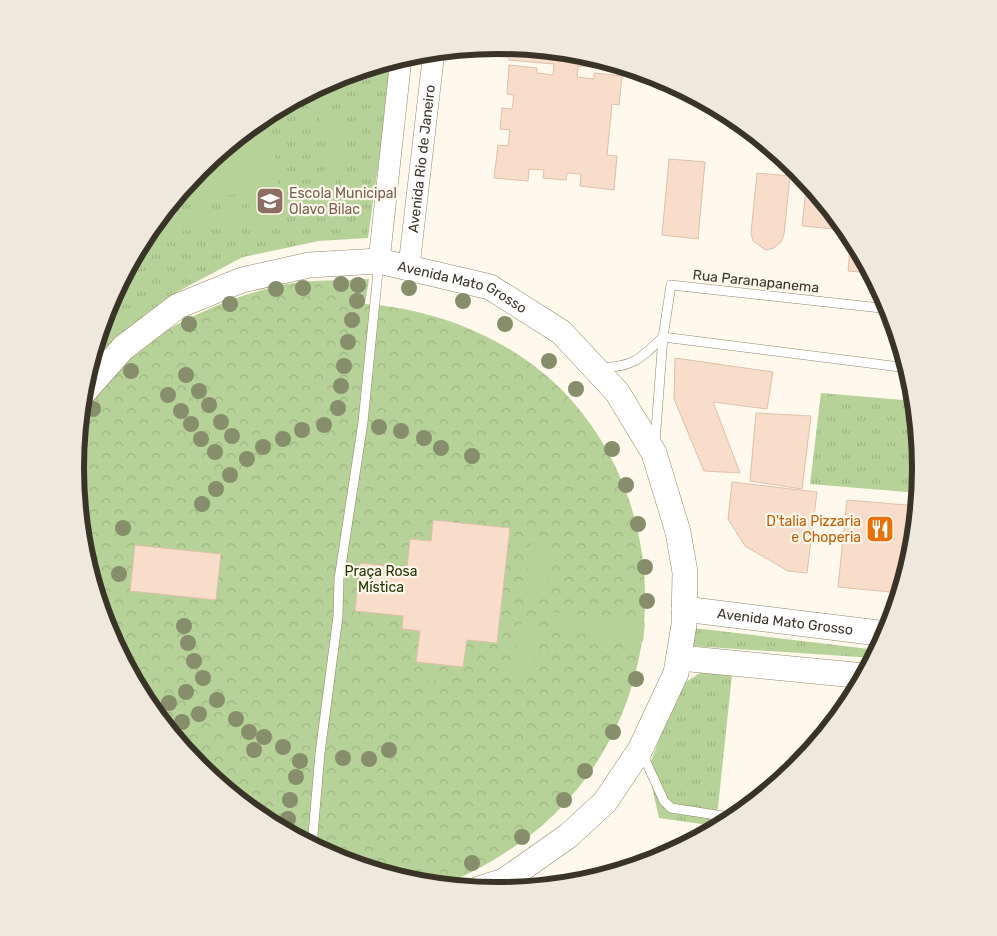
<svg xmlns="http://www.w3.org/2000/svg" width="997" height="936" font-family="Rubik,sans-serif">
<defs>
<pattern id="grass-tufts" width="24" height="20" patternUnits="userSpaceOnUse" patternTransform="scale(1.25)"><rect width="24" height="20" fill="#b7d298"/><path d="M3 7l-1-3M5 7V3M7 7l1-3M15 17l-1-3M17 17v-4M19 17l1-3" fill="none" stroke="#9eb583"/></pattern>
<pattern id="park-crowns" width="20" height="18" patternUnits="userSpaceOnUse" patternTransform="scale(1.25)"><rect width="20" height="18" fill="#b7d298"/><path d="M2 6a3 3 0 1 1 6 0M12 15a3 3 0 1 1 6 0" fill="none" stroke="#9eb583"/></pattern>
</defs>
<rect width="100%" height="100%" fill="#fef9ec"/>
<path fill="url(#grass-tufts)" d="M 393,60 L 368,238 L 319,241 L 243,257 L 179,291 L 115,341 L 88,371 L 108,306 L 147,233 L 200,169 L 264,116 L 337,77 Z
M 821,393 L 915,401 L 921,468 L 919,493 L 810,484 Z
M 694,628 L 878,650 L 878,651 L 874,658 L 692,646 Z
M 700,673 L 732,675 L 716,826 L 659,818 L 648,769 L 676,695 L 684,683 Z"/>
<path fill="url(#park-crowns)" d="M 369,279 L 365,304 C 452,310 541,352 591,425 C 680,552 657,729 538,829 C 515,848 464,882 434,885 C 412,887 385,874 364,867 C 207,819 95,670 80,510 C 77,480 73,448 80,419 C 83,411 89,403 94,395 C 131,338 222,297 287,284 C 314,279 343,281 369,279 Z"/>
<path fill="#b7d298" d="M 311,91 C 349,111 354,169 324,198 C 314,207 302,212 290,217 L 145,236 L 159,218 L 289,203 L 311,190 L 325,169 L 328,145 L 321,121 L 314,111 L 296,99 Z
M 270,113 L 279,188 L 172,203 L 200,169 Z
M 531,543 L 551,545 L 546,594 L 525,592 Z
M 552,612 L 645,623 L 643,642 L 550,630 Z
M 518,623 L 539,626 L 533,674 L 513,672 Z
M 430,672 L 436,674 L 430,698 L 424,696 Z"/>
<path fill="#f8ddcb" stroke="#ddc0ab" d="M 510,46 L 581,53 L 624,66 L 623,70 L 578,66 L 577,77 L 594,79 L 594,73 L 622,76 L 619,105 L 612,104 L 607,155 L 617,156 L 614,190 L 580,186 L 581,174 L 567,173 L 566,180 L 543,178 L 544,170 L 529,169 L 528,181 L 494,178 L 498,145 L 508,146 L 510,130 L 500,129 L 502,108 L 512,109 L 514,95 L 507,94 L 509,65 L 537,68 L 537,73 L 553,75 L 554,64 L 509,60 Z
M 669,159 L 705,162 L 698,239 L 662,235 Z
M 757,173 L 790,176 L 784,234 L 781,242 L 774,248 L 766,250 L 753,241 L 751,233 Z
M 807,180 L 845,227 L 845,230 L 802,226 Z
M 851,235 L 872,273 L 848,271 Z
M 675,358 L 773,372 L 767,409 L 713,402 L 740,473 L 704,471 L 674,399 Z
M 756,413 L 811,416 L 802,489 L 750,481 Z
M 732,482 L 817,492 L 807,573 L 788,571 L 745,546 L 728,519 Z
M 847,500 L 918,506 L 913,551 L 901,593 L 838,587 Z
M 433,520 L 510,528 L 497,643 L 467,640 L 463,667 L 416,662 L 420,631 L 402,629 L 403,616 L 355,611 L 360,563 L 407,568 L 410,539 L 431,541 Z
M 135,545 L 221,554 L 216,600 L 130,591 Z
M 690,832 L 701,837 L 690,843 Z"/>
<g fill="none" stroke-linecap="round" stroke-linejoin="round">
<defs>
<path id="service" d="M 663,337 L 908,368
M 599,368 C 633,367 639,360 663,337
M 655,443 L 663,337 L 671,285 L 890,309
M 642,753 L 664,801 L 671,808 L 736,818
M 312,846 L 320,753 L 338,616 L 339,579 L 363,422 L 379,261"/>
<g id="tertiary">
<path d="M 379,261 L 401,58"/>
<path id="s1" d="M 409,266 L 434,51"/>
</g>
<g id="secondary">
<path id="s2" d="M 83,393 L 123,348 L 178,306 L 242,280 L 309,265 L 379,261 L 490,287 L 561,332 L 617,392 L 654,453 L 678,532 L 685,572 L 684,625 L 676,673 L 640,750 L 605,802 L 568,836 L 504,881 L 479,889"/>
<path id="s3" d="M 684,609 L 887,634"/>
<path d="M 680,658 L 865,676"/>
</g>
</defs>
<use href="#service" stroke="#93866a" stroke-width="10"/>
<use href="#tertiary" stroke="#93866a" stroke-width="22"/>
<use href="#secondary" stroke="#93866a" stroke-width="26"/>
<use href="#service" stroke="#fff" stroke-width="9"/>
<use href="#tertiary" stroke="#fff" stroke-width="21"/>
<use href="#secondary" stroke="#fff" stroke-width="25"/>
</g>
<g fill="#868e6c">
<circle cx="341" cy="284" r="8"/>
<circle cx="358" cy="285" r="8"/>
<circle cx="303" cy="288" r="8"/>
<circle cx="409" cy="288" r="8"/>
<circle cx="276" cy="289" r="8"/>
<circle cx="357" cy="301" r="8"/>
<circle cx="463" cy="301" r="8"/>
<circle cx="230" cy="304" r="8"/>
<circle cx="352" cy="320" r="8"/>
<circle cx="189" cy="324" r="8"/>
<circle cx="505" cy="324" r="8"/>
<circle cx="348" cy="342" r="8"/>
<circle cx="549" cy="361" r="8"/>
<circle cx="344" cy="366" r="8"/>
<circle cx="131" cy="371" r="8"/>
<circle cx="186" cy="375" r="8"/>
<circle cx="341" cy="386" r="8"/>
<circle cx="576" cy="389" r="8"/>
<circle cx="199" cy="391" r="8"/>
<circle cx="168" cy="395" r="8"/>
<circle cx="209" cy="405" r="8"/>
<circle cx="338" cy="408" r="8"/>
<circle cx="93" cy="409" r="8"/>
<circle cx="181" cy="411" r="8"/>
<circle cx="221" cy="422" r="8"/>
<circle cx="191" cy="424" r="8"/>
<circle cx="324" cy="425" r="8"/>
<circle cx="379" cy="427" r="8"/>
<circle cx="302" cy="430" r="8"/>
<circle cx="401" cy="431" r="8"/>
<circle cx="232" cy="436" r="8"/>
<circle cx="424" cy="438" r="8"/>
<circle cx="201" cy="439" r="8"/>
<circle cx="283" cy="439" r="8"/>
<circle cx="263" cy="447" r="8"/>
<circle cx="441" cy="448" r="8"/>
<circle cx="612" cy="449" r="8"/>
<circle cx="215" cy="452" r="8"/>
<circle cx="472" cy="456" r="8"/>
<circle cx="247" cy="459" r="8"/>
<circle cx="230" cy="475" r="8"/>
<circle cx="626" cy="485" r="8"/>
<circle cx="216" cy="489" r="8"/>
<circle cx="202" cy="504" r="8"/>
<circle cx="638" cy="524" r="8"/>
<circle cx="123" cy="528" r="8"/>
<circle cx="645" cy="567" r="8"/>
<circle cx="119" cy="574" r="8"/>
<circle cx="647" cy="601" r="8"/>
<circle cx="184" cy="626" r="8"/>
<circle cx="188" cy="643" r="8"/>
<circle cx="194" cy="661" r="8"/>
<circle cx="203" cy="678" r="8"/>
<circle cx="636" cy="679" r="8"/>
<circle cx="186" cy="692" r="8"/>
<circle cx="217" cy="700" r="8"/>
<circle cx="169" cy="703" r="8"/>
<circle cx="199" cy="714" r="8"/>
<circle cx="236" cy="719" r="8"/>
<circle cx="182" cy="722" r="8"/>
<circle cx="249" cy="732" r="8"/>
<circle cx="613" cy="732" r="8"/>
<circle cx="264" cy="737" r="8"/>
<circle cx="283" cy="747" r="8"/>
<circle cx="254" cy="750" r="8"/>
<circle cx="389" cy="750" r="8"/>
<circle cx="343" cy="758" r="8"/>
<circle cx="369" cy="759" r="8"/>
<circle cx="300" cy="761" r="8"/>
<circle cx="585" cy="771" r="8"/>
<circle cx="296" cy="777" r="8"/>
<circle cx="290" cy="800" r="8"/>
<circle cx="564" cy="800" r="8"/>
<circle cx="288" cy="819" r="8"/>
<circle cx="522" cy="837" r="8"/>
<circle cx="472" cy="863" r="8"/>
</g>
<defs>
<symbol id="school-square" viewBox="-11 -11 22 22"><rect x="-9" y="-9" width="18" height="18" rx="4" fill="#8d6e63" stroke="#fef9ec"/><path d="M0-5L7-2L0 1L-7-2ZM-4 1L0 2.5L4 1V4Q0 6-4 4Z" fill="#fff"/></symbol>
<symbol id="restaurant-square" viewBox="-11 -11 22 22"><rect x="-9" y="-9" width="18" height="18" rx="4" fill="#e8710a" stroke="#fef9ec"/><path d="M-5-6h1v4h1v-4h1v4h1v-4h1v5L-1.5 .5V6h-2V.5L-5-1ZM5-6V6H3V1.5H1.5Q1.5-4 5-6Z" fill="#fff"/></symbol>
</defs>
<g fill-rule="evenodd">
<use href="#school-square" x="254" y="185" width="32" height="32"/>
<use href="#restaurant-square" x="864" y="513" width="32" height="32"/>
</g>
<g text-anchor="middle" stroke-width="4.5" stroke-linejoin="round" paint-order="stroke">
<g font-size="14" fill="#3a3428" stroke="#fef9ec">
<text dy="5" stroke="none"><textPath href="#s1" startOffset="108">Avenida Rio de Janeiro</textPath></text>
<text transform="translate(756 281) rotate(6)" y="5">Rua Paranapanema</text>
<text dy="5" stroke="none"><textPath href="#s2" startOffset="425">Avenida Mato Grosso</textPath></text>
<text dy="5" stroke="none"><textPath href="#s3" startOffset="102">Avenida Mato Grosso</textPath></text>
</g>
<g font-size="14" fill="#785e54" stroke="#fef9ec" text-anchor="start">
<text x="289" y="198">Escola Municipal<tspan x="289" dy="16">Olavo Bilac</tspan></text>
</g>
<g font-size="14" fill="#c56008" stroke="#fef9ec" text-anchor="end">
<text x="861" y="526">D'talia Pizzaria<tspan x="861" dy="16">e Choperia</tspan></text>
</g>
<g font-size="14" fill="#243604" stroke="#fef9ec">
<text x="381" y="576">Praça Rosa<tspan x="381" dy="16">Mística</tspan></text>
</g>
</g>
<path d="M0 0H997V936H0ZM84 468a414 414 0 1 1 828 0a414 414 0 1 1-828 0Z" fill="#eee9dc" fill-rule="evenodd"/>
<path fill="none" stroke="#3a3428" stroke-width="6" d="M84 468a414 414 0 1 1 828 0a414 414 0 1 1-828 0Z"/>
</svg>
